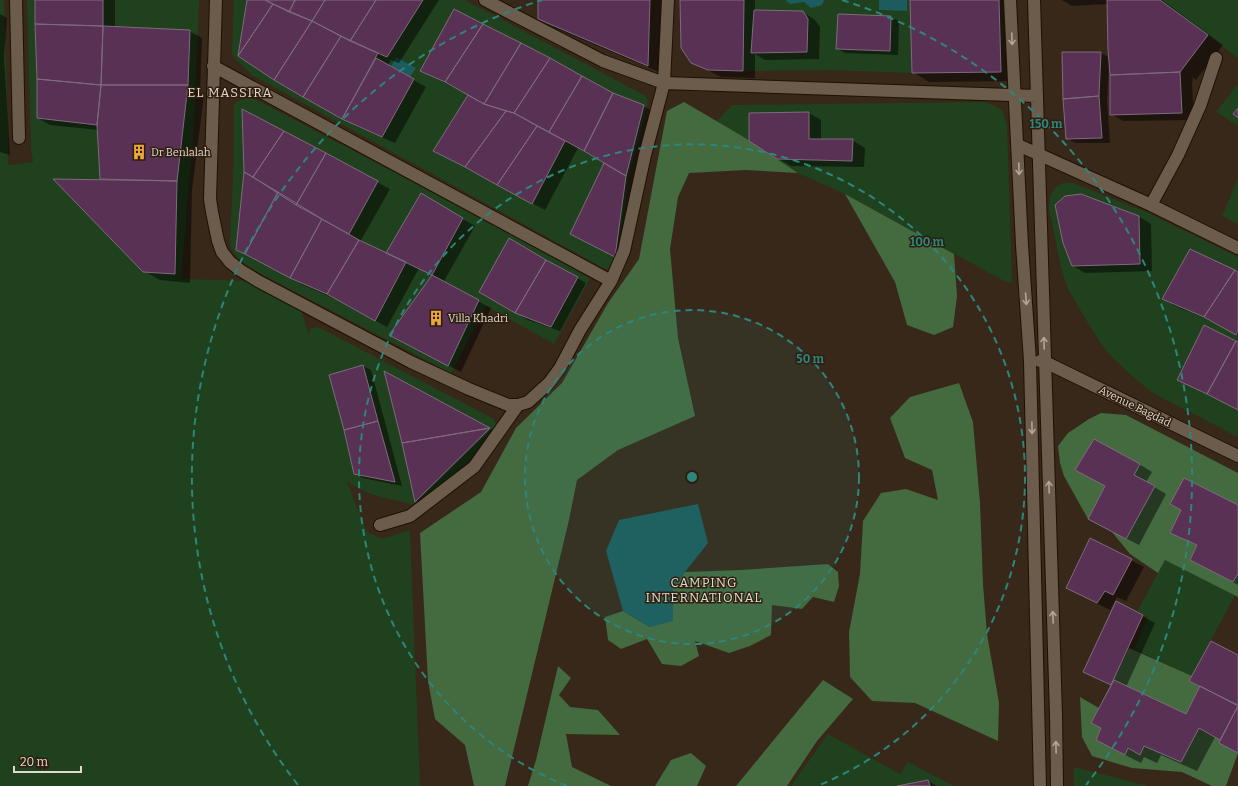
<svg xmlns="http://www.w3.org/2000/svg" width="1238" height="786" font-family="Bitter,serif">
<rect width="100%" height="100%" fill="#372819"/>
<path fill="#20411d" d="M 0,0 L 4,0 L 8,132 L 8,165 L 33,162 L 31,148 L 27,0 L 199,0 L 194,126 L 181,279 L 258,281 L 299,303 L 309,335 L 310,329 L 315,327 L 320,328 L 494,419 L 496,425 L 467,464 L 415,505 C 392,499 364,496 346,480 L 367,532 L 383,539 L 410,530 L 420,786 L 0,786 Z
M 234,0 L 465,0 L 646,96 L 648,102 L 629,176 L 618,258 L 607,270 L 252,75 L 233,57 L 232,52 Z
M 744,0 L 910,0 L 912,73 L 829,70 L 743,71 Z
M 1160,0 L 1238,0 L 1238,58 Z
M 1238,84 L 1238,126 L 1216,112 Z
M 253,98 L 548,253 L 590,279 L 554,344 L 486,306 L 451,373 L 263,275 C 250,267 233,260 230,243 L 234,155 L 234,104 C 239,99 246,99 253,98 Z
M 986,102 L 1002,110 L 1007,124 L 1012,283 L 1004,281 L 845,194 L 798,173 L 717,121 L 732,105 Z
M 1238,178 L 1238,224 L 1222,216 Z
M 1063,183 L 1073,183 L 1146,212 L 1238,257 L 1238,437 L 1153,393 L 1133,377 L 1107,352 L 1092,330 L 1068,289 L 1061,268 L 1049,208 L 1050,196 L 1056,187 Z
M 1165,560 L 1235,595 L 1192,676 L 1134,649 L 1148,617 L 1137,612 Z
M 828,734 L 900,774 L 908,762 L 954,786 L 791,786 Z
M 1074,767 L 1148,786 L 1074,786 Z"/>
<path fill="#446a40" d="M 684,102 L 742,136 L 798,173 L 746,170 L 689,173 L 678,197 L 670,249 L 678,338 L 695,416 L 618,450 L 577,480 L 569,520 L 505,786 L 474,786 L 465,745 L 435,719 L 428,681 L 420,533 L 481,492 L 516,428 L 562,383 L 608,303 L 639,259 L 667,111 Z
M 845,194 L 954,254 L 957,296 L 953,327 L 934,335 L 907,325 L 895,282 Z
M 959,383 L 973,422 L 980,503 L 983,584 L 987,634 L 999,703 L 998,741 L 915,703 L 872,701 L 850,677 L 849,632 L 860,574 L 863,521 L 881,493 L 906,489 L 938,500 L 932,470 L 905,458 L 890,418 L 910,397 Z
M 1101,413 L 1126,415 L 1238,473 L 1238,597 L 1165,560 L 1158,573 L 1130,554 L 1112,532 L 1088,519 L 1064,476 L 1060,463 L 1058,446 L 1068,433 L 1089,419 Z
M 828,564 L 838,572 L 839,586 L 834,602 L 813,597 L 802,609 L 772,605 L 771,635 L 750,646 L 729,653 L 695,641 L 699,656 L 681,666 L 662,664 L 647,639 L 621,649 L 608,640 L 605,617 L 623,611 L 650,627 L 673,587 L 685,572 L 741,570 Z
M 1129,648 L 1192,676 L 1238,665 L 1238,753 L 1226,786 L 1212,786 L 1182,772 L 1132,768 L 1092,756 L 1082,737 L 1080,697 L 1099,708 Z
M 558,666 L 571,678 L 559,695 L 570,707 L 598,710 L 620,735 L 566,734 L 572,767 L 611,786 L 528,786 L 536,760 Z
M 823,680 L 853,699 L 817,741 L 787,786 L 736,786 Z
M 691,753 L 706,766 L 697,786 L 655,786 L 671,760 Z"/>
<path fill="#1d5c5e" d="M 786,0 L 824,0 L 822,5 L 811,8 L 804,2 L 791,4 L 787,2 Z
M 879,0 L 907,0 L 907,11 L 879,10 Z
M 396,57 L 416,68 L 410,77 L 391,67 Z
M 698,504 L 708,543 L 673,587 L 673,621 L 650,627 L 623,611 L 606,551 L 619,520 Z"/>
<path fill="#0007" d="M 36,0 L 115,0 L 115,28 L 189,31 L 202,38 L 200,93 L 204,95 L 192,190 L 190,283 L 160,280 L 144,271 L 101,180 L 98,130 L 50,125 L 38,118 Z
M 248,0 L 439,0 L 399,63 L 391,60 L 388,66 L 426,87 L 395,143 L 356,126 L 316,103 Z
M 539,0 L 666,0 L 664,74 L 555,28 L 539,18 Z
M 681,0 L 755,0 L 755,11 L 803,12 L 815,20 L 820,27 L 819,59 L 765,60 L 755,54 L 755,78 L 721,77 L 692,62 Z
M 911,0 L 1014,0 L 1017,81 L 929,82 L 913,72 Z
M 1062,0 L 1162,0 L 1223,45 L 1196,80 L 1192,77 L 1193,80 L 1192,81 L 1194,120 L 1123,121 L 1111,114 L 1110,63 L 1109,63 L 1107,101 L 1110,143 L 1075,143 L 1067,138 L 1063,53 L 1101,53 L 1110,58 L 1108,4 L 1072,6 Z
M 0,14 L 7,18 L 4,57 L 10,155 L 0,152 Z
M 891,17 L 899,21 L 898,55 L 845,53 L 837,49 Z
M 429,75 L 613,94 L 643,106 L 656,113 L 638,184 L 627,263 L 571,233 L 605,163 L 578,148 L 545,210 L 435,151 L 469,95 Z
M 243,111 L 390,189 L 360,242 L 387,254 L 421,195 L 475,226 L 443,283 L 491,308 L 461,372 L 391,335 L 433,275 L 419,268 L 387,327 L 340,301 L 303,285 L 237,249 L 245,172 Z
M 809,113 L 821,120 L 821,140 L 852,140 L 865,148 L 864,167 L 791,166 L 778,158 Z
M 1138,216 L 1151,224 L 1152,271 L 1085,273 L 1073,266 Z
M 552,264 L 586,283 L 560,331 L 528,320 L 480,292 Z
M 1238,273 L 1238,335 L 1217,323 L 1175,306 L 1163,299 Z
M 363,366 L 371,370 L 402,486 L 363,478 L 354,473 Z
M 491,429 L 502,435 L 428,508 L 416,501 L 423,492 L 423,495 Z
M 1139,464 L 1152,472 L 1146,482 L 1166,494 L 1139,545 L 1102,526 L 1106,486 Z
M 1238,506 L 1238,585 L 1191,560 L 1198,546 L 1171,532 Z
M 1090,539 L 1144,567 L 1126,601 L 1117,597 L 1110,610 L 1067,588 Z
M 1117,602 L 1155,623 L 1126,687 L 1187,715 L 1238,656 L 1238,753 L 1215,737 L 1197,771 L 1161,755 L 1157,763 L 1144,757 L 1141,763 L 1113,749 L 1103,728 L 1112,686 L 1085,672 Z
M 928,781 L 937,786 L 902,786 Z"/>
<path fill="#583155" stroke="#7e6b7c" d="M 35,0 L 103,0 L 103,26 L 35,24 Z
M 247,0 L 265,0 L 273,4 L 238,56 Z
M 265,0 L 295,0 L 289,12 Z
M 295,0 L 325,0 L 312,21 L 289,12 Z
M 325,0 L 376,0 L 350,41 L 312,21 Z
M 376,0 L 423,0 L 387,57 L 350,41 Z
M 538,0 L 650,0 L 648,66 L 538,19 Z
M 680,0 L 744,0 L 743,71 L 708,70 L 691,63 L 681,48 Z
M 910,0 L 999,0 L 1001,72 L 912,73 Z
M 1107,0 L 1160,0 L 1208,35 L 1180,72 L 1110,75 L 1108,50 Z
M 273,4 L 312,21 L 274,80 L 238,56 Z
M 454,9 L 483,24 L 445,82 L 420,71 Z
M 754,10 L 803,11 L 808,19 L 807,52 L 751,53 Z
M 838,14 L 891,16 L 890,51 L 836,49 Z
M 312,21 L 341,36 L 303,97 L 274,80 Z
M 35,24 L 103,26 L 101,85 L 37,79 Z
M 483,24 L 521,43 L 484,104 L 445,82 Z
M 103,26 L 190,30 L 188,85 L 101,85 Z
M 341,36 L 378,53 L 342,119 L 303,97 Z
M 521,43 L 550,58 L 514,113 L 484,104 Z
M 1062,52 L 1101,52 L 1099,96 L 1063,99 Z
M 376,58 L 414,79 L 382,137 L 342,119 Z
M 550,58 L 582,76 L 549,132 L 514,113 Z
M 1180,72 L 1182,113 L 1110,115 L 1110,75 Z
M 582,76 L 613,93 L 584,151 L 549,132 Z
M 37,79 L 101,85 L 97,125 L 37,118 Z
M 101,85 L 188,85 L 177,181 L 100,179 L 97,125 Z
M 613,93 L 644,105 L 626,176 L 584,151 Z
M 468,95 L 484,104 L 506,111 L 465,167 L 433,151 Z
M 1099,96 L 1102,138 L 1066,139 L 1063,99 Z
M 1238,108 L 1238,118 L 1233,114 Z
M 242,109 L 284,131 L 253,177 L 244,172 Z
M 506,111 L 514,113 L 537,126 L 497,185 L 465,167 Z
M 809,112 L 809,139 L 853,139 L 852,161 L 777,159 L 749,141 L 749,113 Z
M 537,126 L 565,141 L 532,204 L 497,185 Z
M 284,131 L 326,153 L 296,205 L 253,177 Z
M 326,153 L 378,181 L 349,234 L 296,205 Z
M 604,163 L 626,176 L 615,257 L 570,234 Z
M 244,172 L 278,192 L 245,254 L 236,250 Z
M 53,179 L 177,181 L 175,274 L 143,272 Z
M 278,192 L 322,219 L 290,278 L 245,254 Z
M 421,193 L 463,218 L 432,275 L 386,253 Z
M 1081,194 L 1139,216 L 1140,264 L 1072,266 L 1063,243 L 1055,205 L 1065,196 Z
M 322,219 L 359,240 L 327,294 L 290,278 Z
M 509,238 L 546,260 L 515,313 L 479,292 Z
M 359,240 L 406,262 L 375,321 L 327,294 Z
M 1190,249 L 1235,270 L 1204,317 L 1162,299 Z
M 546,260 L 578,277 L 551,327 L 515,313 Z
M 1235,270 L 1238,272 L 1238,331 L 1236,335 L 1204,317 Z
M 432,275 L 479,300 L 448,366 L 389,335 Z
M 1204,325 L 1236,341 L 1207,394 L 1177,380 Z
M 1236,341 L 1238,342 L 1238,410 L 1207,394 Z
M 363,365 L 378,421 L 344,430 L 329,375 Z
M 384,371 L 490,428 L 402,443 Z
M 378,421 L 395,482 L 354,474 L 344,430 Z
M 490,428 L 415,502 L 402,443 Z
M 1094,439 L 1140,464 L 1134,475 L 1155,486 L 1126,539 L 1088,519 L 1105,486 L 1075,470 Z
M 1184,478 L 1238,505 L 1238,575 L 1237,575 L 1233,582 L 1190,560 L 1197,545 L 1170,533 L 1181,510 L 1170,504 Z
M 1090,538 L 1132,559 L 1113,595 L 1105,591 L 1097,603 L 1066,588 Z
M 1116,601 L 1143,615 L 1111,685 L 1083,672 Z
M 1211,641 L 1238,655 L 1238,705 L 1189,681 Z
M 1114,680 L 1186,714 L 1200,686 L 1238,706 L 1220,740 L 1199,728 L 1181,762 L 1144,746 L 1140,755 L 1128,748 L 1125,755 L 1096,740 L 1101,728 L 1091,723 Z
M 1238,706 L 1238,753 L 1219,743 Z
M 928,780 L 930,786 L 897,786 Z"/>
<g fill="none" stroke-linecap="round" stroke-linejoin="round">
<defs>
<path id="street" d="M 16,0 L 19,138
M 216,0 L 210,199 L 212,212 L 218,241 L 222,252 L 230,262 L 240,270 L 258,281 L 411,362 L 469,389 L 508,405 L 518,405 L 528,402 L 549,383 L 560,368 L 580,330 L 611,281 L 624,251 L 645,155 L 664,83 L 668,0
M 485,0 L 603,61 L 664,83 L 1037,96
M 1010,0 L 1022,245 L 1030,361 L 1040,786
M 1034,0 L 1056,715 L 1057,786
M 213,66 L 611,281
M 1018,145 L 1151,205 L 1238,248
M 1151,205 L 1178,155 L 1200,106 L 1216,58
M 1040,361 L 1045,362 L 1238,456
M 380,525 L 410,516 L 474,467 L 518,405"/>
</defs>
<use href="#street" stroke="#1e1103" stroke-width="14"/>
<use href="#street" stroke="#6c5c4b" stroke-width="12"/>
</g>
<defs><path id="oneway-shaft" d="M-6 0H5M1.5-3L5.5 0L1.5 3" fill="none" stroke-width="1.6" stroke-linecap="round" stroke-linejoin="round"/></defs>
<g stroke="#b2a69a">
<use href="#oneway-shaft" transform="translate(1012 39) rotate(88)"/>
<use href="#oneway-shaft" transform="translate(1019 169) rotate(88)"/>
<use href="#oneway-shaft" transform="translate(1026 299) rotate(86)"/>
<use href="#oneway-shaft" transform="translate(1044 343) rotate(-92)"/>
<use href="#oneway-shaft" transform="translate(1032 428) rotate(89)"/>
<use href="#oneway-shaft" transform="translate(1049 487) rotate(-92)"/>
<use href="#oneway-shaft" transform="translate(1053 617) rotate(-92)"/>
<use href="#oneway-shaft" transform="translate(1056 747) rotate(-91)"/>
</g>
<circle cx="692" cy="477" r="167" fill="#2e857c" fill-opacity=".12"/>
<g fill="none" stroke="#2e857c" stroke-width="2" stroke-dasharray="7 5">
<circle cx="692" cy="477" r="167"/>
<path d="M567 786A333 333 0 1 1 817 786"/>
<path d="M298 785A500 500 0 0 1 542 0M842 0A500 500 0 0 1 1086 785"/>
</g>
<defs>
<symbol id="building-bare" viewBox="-9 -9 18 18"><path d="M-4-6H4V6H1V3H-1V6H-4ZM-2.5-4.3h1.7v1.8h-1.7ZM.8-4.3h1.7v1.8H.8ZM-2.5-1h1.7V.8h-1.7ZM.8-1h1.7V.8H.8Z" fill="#eda83b" stroke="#2d1e0f" stroke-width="2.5" paint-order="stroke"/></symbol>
</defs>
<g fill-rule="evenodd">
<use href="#building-bare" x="128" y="141" width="22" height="22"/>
<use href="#building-bare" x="425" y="307" width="22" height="22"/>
</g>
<g text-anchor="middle" stroke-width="3" stroke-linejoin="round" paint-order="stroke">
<g font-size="11" fill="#e1d8ce" stroke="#2d1e0f" text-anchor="start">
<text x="151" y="156">Dr Benlalah</text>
<text x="448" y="322">Villa Khadri</text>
</g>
<g font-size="11" fill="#e1d8ce" stroke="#2d1e0f">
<text transform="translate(1135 406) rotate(26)" y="4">Avenue Bagdad</text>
</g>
<g font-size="13" letter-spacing="1" fill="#e1d8ce" stroke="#2d1e0f">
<text x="230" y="97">EL MASSIRA</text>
<text x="704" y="587">CAMPING<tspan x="704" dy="15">INTERNATIONAL</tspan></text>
</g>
</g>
<circle cx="692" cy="477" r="6" fill="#2e857c" stroke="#2d1e0f" stroke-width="2"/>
<g font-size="12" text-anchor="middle" font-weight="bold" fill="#2e857c" stroke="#2d1e0f" stroke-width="3" stroke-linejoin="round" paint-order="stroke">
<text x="1046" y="128">150 m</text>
<text x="927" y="246">100 m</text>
<text x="810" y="363">50 m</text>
</g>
<path d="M14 766v6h67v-6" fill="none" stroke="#e1d8ce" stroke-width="2"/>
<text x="20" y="766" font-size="12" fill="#e1d8ce" stroke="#2d1e0f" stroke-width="3" paint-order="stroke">20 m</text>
</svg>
